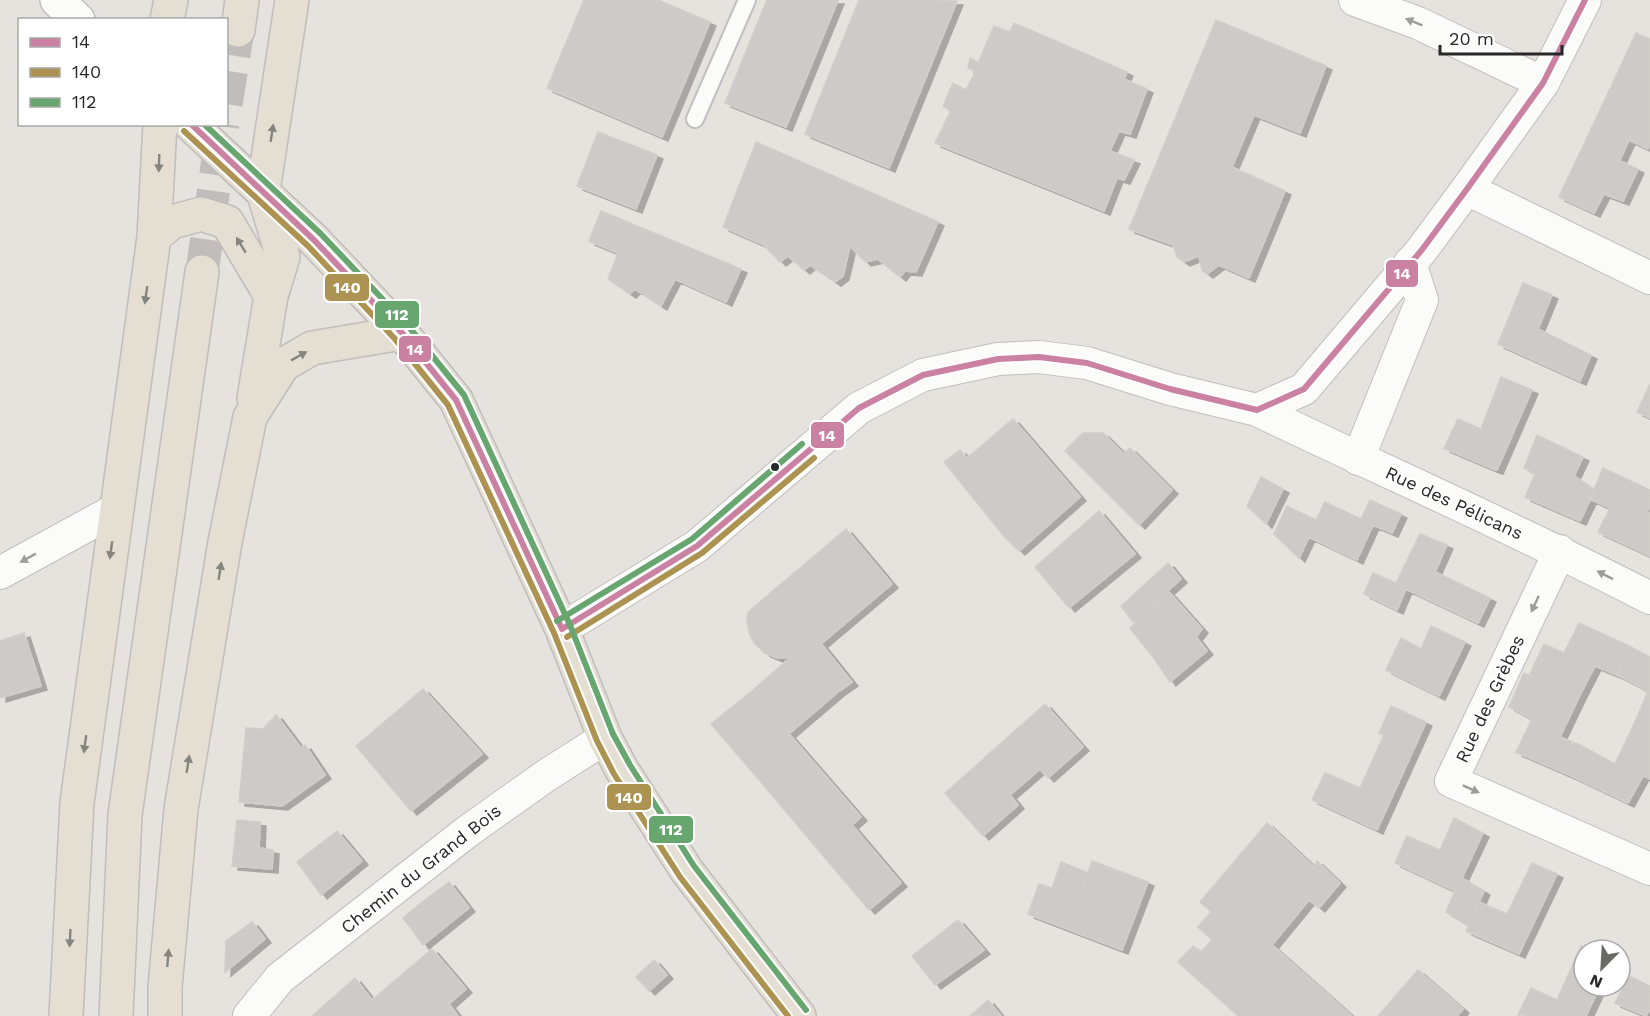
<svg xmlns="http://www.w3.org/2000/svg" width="1650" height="1016" font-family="'Work Sans',sans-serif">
<defs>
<filter id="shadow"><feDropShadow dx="6" dy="4" stdDeviation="0" flood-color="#0004"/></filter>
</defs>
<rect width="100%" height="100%" fill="#e6e2de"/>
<path fill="#cdcac7" stroke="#d1ceca" stroke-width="1.5" filter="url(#shadow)" d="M 584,0 L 658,0 L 710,22 L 662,137 L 547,88 Z
M 767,0 L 838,0 L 786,127 L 725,103 Z
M 859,0 L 957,1 L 889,168 L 805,134 Z
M 1216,20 L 1326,66 L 1300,133 L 1254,115 L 1232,167 L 1285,191 L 1249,278 L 1219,265 L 1207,274 L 1202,270 L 1199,256 L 1184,262 L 1177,257 L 1173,245 L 1129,229 Z
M 1014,23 L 1127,72 L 1124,79 L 1147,89 L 1130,134 L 1119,131 L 1110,151 L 1134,160 L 1124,180 L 1117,178 L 1104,211 L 935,143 L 951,110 L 943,106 L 953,83 L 966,90 L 976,71 L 968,68 L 970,58 L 978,63 L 994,26 L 1010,32 Z
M 1636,33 L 1650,39 L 1650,109 L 1609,91 Z
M 1609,91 L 1650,109 L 1650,144 L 1648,149 L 1629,140 L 1620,160 L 1584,144 Z
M 598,132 L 657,155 L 636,209 L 577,186 Z
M 756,142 L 938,222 L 916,272 L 905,271 L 900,277 L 878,259 L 865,262 L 850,246 L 843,276 L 835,282 L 810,265 L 804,270 L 788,256 L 780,262 L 764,245 L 723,227 Z
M 1584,144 L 1638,169 L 1623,201 L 1604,194 L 1594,213 L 1559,197 Z
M 601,211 L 741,269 L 726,302 L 675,279 L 661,306 L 635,289 L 630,294 L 608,279 L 618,253 L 589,241 Z
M 1523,283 L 1552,295 L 1538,329 L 1591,355 L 1580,381 L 1498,344 Z
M 1501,377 L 1532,390 L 1497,470 L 1493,469 L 1481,429 Z
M 1650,384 L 1650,418 L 1637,412 Z
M 1013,419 L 1080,497 L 1019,551 L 1004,536 L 944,462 L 960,450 L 967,458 Z
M 1458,419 L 1481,429 L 1493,469 L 1444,448 Z
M 1083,433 L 1103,433 L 1124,454 L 1130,448 L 1172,490 L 1139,525 L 1065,451 Z
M 1537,435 L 1583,457 L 1574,476 L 1595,490 L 1580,521 L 1525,497 L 1535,474 L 1524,468 Z
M 1603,468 L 1650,490 L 1650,506 L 1647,512 L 1650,513 L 1650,556 L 1598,532 L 1610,508 L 1590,499 Z
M 1261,477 L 1283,489 L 1266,524 L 1247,506 Z
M 1370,500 L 1401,514 L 1392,533 L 1373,525 L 1357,560 L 1309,537 L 1299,558 L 1274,534 L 1287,506 L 1316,520 L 1325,502 L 1361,519 Z
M 1099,511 L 1135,554 L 1069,608 L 1035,567 Z
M 846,529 L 892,584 L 821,644 L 815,636 L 791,657 L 777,658 L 765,653 L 755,644 L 750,635 L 747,623 L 748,612 Z
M 1420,534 L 1447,545 L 1435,572 L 1490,598 L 1478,623 L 1406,589 L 1397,610 L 1364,594 L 1373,573 L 1396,583 Z
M 1168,563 L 1181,579 L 1133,622 L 1121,606 Z
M 1169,592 L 1202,629 L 1196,637 L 1207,651 L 1170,682 L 1153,657 L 1130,628 Z
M 1579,623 L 1629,646 L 1617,675 L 1595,666 L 1578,699 L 1529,676 L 1544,644 L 1564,653 Z
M 1431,626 L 1465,642 L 1439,696 L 1386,670 L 1401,638 L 1421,649 Z
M 24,633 L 41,686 L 0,698 L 0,641 Z
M 815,636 L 852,682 L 838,692 L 801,648 Z
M 1629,646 L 1650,657 L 1650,732 L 1634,724 L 1648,691 L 1617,675 Z
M 801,648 L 838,692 L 749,768 L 711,724 L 753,690 L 761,699 L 799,667 L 791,657 Z
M 791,657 L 799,667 L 761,699 L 753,690 Z
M 1524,673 L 1578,699 L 1560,737 L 1582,746 L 1569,775 L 1516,752 L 1532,719 L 1509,707 Z
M 423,689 L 482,754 L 411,811 L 356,746 Z
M 1045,704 L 1083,747 L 1048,778 L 1040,769 L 1010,795 L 1018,805 L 983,836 L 945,793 Z
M 1391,706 L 1426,722 L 1377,830 L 1312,800 L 1325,773 L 1360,788 L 1384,735 L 1379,733 Z
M 276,715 L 301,748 L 305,745 L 325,775 L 282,806 L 239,802 L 246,728 L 263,729 Z
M 1634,724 L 1650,732 L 1650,779 L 1643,776 L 1628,803 L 1569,775 L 1582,746 L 1615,764 Z
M 789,734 L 861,817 L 852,825 L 901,883 L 869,910 L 749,768 Z
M 1454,818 L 1483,833 L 1462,878 L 1484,891 L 1469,925 L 1446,912 L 1455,891 L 1395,863 L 1407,836 L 1440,850 Z
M 237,820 L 260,822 L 259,848 L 273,850 L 272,869 L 232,866 Z
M 1267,823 L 1314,867 L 1317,861 L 1340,883 L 1319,908 L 1309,900 L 1272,945 L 1352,1016 L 1238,1016 L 1178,962 L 1193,946 L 1201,952 L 1212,940 L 1198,927 L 1211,912 L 1200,902 Z
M 337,831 L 362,861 L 321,895 L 297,862 Z
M 1092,861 L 1116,870 L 1107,894 L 1083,886 Z
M 1061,862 L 1088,873 L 1083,886 L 1107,894 L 1116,870 L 1148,882 L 1122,950 L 1028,914 L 1039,884 L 1052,888 Z
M 1532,863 L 1557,874 L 1519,954 L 1466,931 L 1479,902 L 1507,914 Z
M 449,882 L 469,908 L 423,945 L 413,931 L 435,917 L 421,903 Z
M 421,903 L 435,917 L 413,931 L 403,918 Z
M 958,920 L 984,950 L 935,985 L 912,956 Z
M 252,922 L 265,939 L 225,972 L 226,941 Z
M 1581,946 L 1588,950 L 1584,950 L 1584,986 L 1600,986 L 1586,1016 L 1518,1015 L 1531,988 L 1557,1000 Z
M 432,949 L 466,989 L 449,1004 L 458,1016 L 312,1016 L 355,978 L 372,1000 Z
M 654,960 L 667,975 L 649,991 L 636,977 Z
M 1418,970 L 1463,1009 L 1457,1016 L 1378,1016 Z
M 1629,976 L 1650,986 L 1650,1009 L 1646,1016 L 1615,1003 Z
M 988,1000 L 1001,1016 L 970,1016 Z"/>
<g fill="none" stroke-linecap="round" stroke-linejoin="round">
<path stroke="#c0bdba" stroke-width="33" stroke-dasharray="33 16" stroke-linecap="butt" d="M 226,104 L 238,30
M 202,272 L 223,124"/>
<defs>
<path id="service" d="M 695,119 L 747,0"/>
<path id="minor" d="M 1355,0 L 1418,23 L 1543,83
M 1467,189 L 1650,278
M 1257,410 C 1388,473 1521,531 1650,598
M 1358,459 L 1422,300 L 1410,263
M 1560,551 L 1451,781 L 1650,869
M 0,573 L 117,509
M 562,629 L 697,546 L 859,408 L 923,375 L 998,359 L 1039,357 L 1087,363 L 1170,389 L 1257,410 L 1304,389 L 1421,251 L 1467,189 L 1543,83 L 1585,0
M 249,1016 L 280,978 L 468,831 L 547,775 L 605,738"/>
<path id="secondary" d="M 57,0 L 78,20"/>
<path id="primary" d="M 167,20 L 171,0
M 238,30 L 242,0
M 190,124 L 314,240 L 402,333 L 456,400 L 562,629 L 605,738 L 622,770 L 687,871 L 799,1016
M 154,237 L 172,222 L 201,214 L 227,222 L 271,296
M 254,398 L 271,296 L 283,257 L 263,191 L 292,0
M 66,1016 L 77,803 L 154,237 L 160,124
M 116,1016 L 125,815 L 202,272
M 165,1016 L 165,987 L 181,809 L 225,542 L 250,417 L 283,365 L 312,348 L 402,333"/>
</defs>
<use href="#service" stroke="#c0bfbf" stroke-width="20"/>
<use href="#minor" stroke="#c0bfbf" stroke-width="34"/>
<use href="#secondary" stroke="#c0bfbf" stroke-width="36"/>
<use href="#primary" stroke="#bfbdbc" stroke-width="36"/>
<use href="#service" stroke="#fbfbfa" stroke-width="16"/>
<use href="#minor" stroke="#fbfbfa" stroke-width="32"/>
<use href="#secondary" stroke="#fbfbfa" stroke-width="33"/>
<use href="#primary" stroke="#e5dfd3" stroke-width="33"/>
<defs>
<path id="bus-1" d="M 191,124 L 314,240 L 402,333 L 456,400 L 562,629
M 562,629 L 697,546 L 859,408 L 923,375 L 998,359 L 1039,357 L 1087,363 L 1170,389 L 1257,410 L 1304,389 L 1421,251 L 1467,189 L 1543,83 L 1585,0"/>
<path id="bus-2" d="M 184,131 L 308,246 L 395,339 L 448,405 L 554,633 L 597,741 L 614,774 L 680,877 L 788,1016
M 567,637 L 702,553 L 814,458"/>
<path id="bus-3" d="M 204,124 L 321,234 L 409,327 L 464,395 L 570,625 L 613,734 L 630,765 L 694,866 L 806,1010
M 557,621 L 692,539 L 802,444"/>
</defs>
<use href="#bus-1" stroke="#fff" stroke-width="10"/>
<use href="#bus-2" stroke="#fff" stroke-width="10"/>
<use href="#bus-3" stroke="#fff" stroke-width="10"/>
<use href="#bus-1" stroke="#ca81a2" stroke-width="6"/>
<use href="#bus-2" stroke="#ac9351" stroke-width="6"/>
<use href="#bus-3" stroke="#67a66f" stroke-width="6"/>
</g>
<defs><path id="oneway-solid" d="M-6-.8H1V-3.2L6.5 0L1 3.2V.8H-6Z" transform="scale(1.5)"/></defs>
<g fill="#9c9c9c">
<use href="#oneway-solid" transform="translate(1414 22) rotate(-158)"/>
<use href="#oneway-solid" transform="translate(28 558) rotate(151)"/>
<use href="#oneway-solid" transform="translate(1605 575) rotate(-153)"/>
<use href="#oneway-solid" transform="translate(1535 604) rotate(115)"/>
<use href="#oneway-solid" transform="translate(1471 789) rotate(24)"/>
</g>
<g fill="#86847e">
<use href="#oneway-solid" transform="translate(272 133) rotate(-81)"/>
<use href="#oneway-solid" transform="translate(159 163) rotate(92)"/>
<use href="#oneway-solid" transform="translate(241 245) rotate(-121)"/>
<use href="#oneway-solid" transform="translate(146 295) rotate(98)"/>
<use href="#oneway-solid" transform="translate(299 356) rotate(-29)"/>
<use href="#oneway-solid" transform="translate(111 550) rotate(98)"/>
<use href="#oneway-solid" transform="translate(220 571) rotate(-81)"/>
<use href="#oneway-solid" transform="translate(85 744) rotate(98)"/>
<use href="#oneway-solid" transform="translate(188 764) rotate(-81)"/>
<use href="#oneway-solid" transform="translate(70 938) rotate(93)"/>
<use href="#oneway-solid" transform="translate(168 958) rotate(-85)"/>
</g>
<circle fill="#282828" stroke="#fff" stroke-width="2" cx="775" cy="467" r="5"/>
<g text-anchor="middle" stroke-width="4.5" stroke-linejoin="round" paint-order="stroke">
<g font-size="18" fill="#282828" stroke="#fff">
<text transform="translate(1454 503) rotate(25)" y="6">Rue des Pélicans</text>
<text transform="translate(1490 699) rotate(-65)" y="6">Rue des Grèbes</text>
<text transform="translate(421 869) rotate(-38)" y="6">Chemin du Grand Bois</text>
</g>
</g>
<g stroke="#fff" stroke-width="2">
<rect x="1385" y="259" width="34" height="29" rx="6" fill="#ca81a2"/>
<rect x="324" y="273" width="46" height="29" rx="6" fill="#ac9351"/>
<rect x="374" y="300" width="46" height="29" rx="6" fill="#67a66f"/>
<rect x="398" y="335" width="34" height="28" rx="6" fill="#ca81a2"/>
<rect x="810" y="421" width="35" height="28" rx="6" fill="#ca81a2"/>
<rect x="606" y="783" width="46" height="28" rx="6" fill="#ac9351"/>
<rect x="648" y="815" width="46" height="29" rx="6" fill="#67a66f"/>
</g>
<g font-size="16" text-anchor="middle" font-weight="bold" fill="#fff">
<text x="1402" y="279">14</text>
<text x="347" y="293">140</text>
<text x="397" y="320">112</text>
<text x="415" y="355">14</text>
<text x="827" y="441">14</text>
<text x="629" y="803">140</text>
<text x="671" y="835">112</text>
</g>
<rect x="18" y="18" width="210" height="108" fill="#ffffff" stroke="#a9a9a9" stroke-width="1.5"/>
<rect x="30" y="38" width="30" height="9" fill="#ca81a2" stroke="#a9a9a9" stroke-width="1.5"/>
<text x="72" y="48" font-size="18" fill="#282828">14</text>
<rect x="30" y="68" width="30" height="9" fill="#ac9351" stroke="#a9a9a9" stroke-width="1.5"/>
<text x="72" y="78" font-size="18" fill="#282828">140</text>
<rect x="30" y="98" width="30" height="9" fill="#67a66f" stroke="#a9a9a9" stroke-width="1.5"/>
<text x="72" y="108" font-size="18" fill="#282828">112</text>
<g transform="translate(1602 968) rotate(204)"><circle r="28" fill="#ffffff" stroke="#a9a9a9" stroke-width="1.5"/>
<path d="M0-4.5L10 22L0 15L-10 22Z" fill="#6a6968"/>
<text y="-9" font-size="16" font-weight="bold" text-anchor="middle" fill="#282828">N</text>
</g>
<path d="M1440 45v9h122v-9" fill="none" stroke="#282828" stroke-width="3"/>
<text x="1449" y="45" font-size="18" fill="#282828" stroke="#ffffff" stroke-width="4.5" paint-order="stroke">20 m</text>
</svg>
